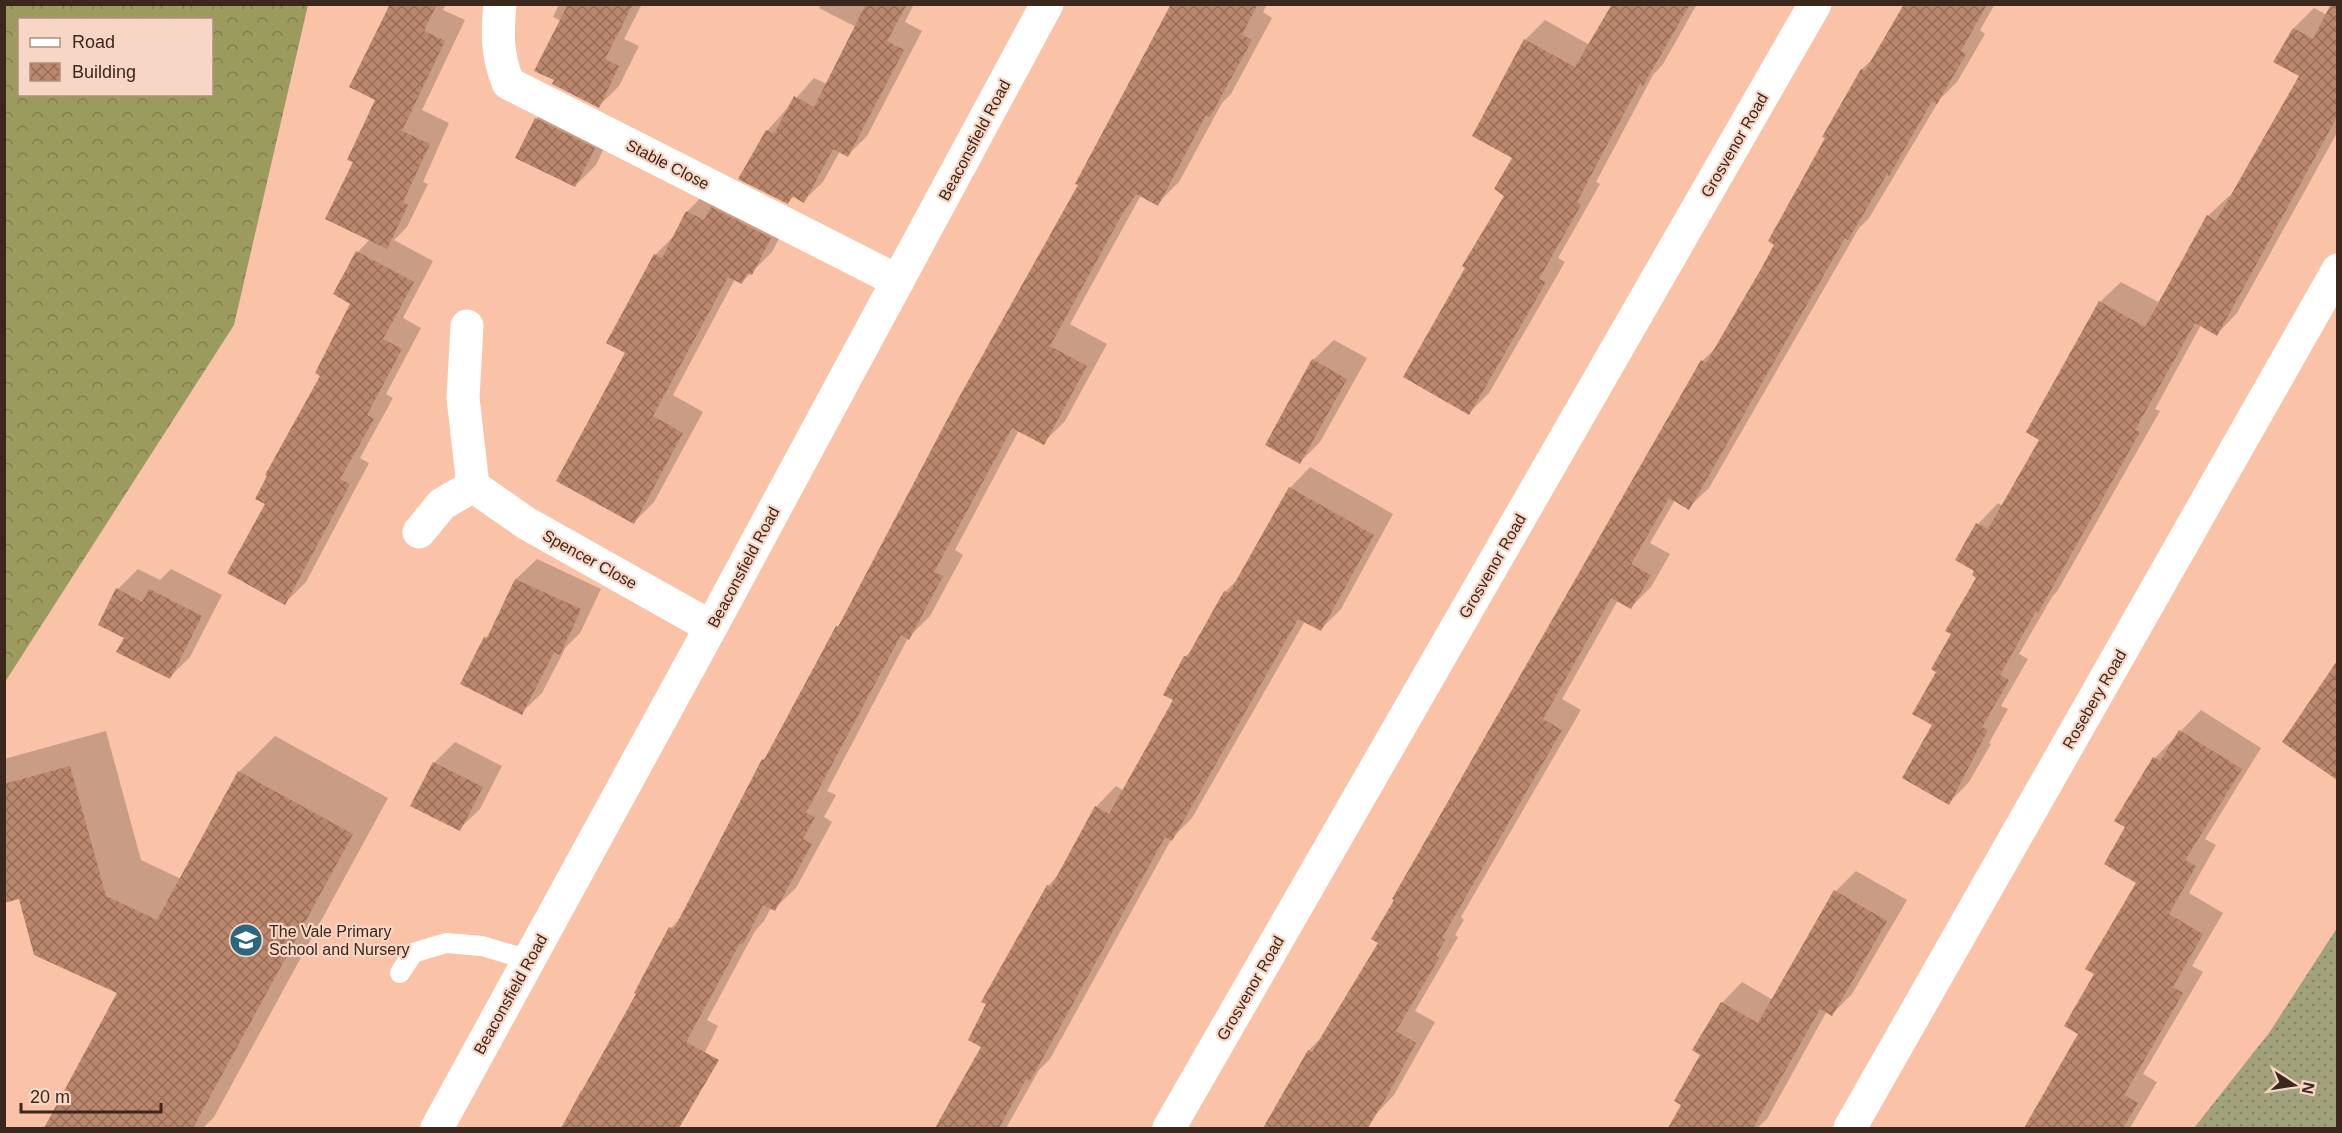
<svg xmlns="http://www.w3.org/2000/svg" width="2342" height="1133" font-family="Helvetica,sans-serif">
<defs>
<pattern id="grass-dots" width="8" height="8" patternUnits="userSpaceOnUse" patternTransform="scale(1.5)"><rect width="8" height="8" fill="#a1a17b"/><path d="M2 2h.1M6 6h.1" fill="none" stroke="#848364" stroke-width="1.8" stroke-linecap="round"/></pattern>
<pattern id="forest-crowns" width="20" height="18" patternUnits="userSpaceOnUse" patternTransform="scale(1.5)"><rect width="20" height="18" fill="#9c9b5e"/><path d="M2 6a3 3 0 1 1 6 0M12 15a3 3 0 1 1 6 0" fill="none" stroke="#807e4d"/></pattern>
<pattern id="building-cross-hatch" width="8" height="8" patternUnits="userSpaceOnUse" patternTransform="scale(1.5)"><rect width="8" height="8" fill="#bb876d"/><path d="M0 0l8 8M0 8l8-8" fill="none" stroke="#996e59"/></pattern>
</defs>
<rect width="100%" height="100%" fill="#fac3a7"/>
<path fill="url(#grass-dots)" d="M 2337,928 L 2337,1128 L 2194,1128 L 2269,1033 Z"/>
<path fill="url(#forest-crowns)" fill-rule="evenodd" d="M 5,4 L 308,5 L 234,325 L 5,682 ZM 20,20 L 212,20 L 212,94 L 20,94 Z"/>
<path fill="#0003" d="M 391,4 L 446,4 L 443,10 L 465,20 L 422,110 L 449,123 L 423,182 L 428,184 L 407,227 L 394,240 L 433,261 L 403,318 L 421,328 L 386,394 L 393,398 L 360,458 L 369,463 L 306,582 L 285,603 L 267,504 L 352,303 L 335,294 L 358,252 L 370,239 L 355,162 L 377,99 Z
M 559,4 L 642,4 L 624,39 L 639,46 L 619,86 L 599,106 L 561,21 L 553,17 Z
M 821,4 L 914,4 L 905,22 L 922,31 L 867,136 L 848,155 L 840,151 L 823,182 L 803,201 L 794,196 L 788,202 L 767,131 L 814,78 L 827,84 L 856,27 L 819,8 Z
M 1173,4 L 1267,4 L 1263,12 L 1272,18 L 1231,94 L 1222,103 L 1179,182 L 1157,204 L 1141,195 L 1070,324 L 1107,344 L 1065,421 L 1043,443 L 1019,430 L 955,550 L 963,555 L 930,616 L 908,638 L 827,791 L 836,795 L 824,817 L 832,822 L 796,888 L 774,909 L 771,908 L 764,921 L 755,931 L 707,1020 L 718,1026 L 667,1128 L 562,1128 L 580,1092 L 588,1084 L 638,994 L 671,928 L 682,916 L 763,760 L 769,754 L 837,627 L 843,621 L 1080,185 Z
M 1613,4 L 1697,4 L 1663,64 L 1653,75 L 1596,182 L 1600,184 L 1558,258 L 1565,262 L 1489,393 L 1469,413 L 1514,157 L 1525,40 L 1545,20 L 1590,45 Z
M 1906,4 L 1995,4 L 1980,30 L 1985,34 L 1957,82 L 1940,99 L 1869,218 L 1859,228 L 1709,488 L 1688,508 L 1675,500 L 1650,543 L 1670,554 L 1651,587 L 1631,607 L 1618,600 L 1562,699 L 1581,710 L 1461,917 L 1464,920 L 1455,935 L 1458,937 L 1415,1011 L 1435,1022 L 1394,1095 L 1374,1116 L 1357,1106 L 1344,1128 L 1264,1128 L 1309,1050 L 1325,1034 L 1380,943 L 1702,361 L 1718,346 L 1762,269 L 1827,137 L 1824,136 L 1862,69 L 1876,56 Z
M 2333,4 L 2338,4 L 2338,131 L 2237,313 L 2217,334 L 2201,325 L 2155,409 L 2160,411 L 2058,590 L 2052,597 L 2019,654 L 2028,659 L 2001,706 L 2008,709 L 1989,743 L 1991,744 L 1969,782 L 1949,803 L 1934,725 L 1938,671 L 1978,577 L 1976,571 L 1957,560 L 1978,524 L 1998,503 L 2003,506 L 2041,439 L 2100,302 L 2121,282 L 2160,303 L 2208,216 L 2229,196 L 2231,197 L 2301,76 L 2294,28 L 2314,8 L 2327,15 Z
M 557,98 L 614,127 L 596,165 L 575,186 L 536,119 Z
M 707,191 L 790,217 L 772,252 L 742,282 L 735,279 L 673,395 L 703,412 L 654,502 L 634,522 L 627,353 L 655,255 L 676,234 L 687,212 Z
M 1334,340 L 1367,358 L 1320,442 L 1300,462 L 1313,360 Z
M 1310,467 L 1393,514 L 1341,609 L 1320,630 L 1305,621 L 1192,818 L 1172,838 L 1050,1059 L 1039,1070 L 1006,1128 L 936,1128 L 983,1046 L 1048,886 L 1060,873 L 1096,807 L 1116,786 L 1124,791 L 1175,700 L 1185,657 L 1193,650 L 1225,592 L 1239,578 L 1290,488 Z
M 537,559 L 601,589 L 580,633 L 566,647 L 542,693 L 521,713 L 486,638 L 491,632 L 516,579 Z
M 138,569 L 160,580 L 171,569 L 222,595 L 190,657 L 170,677 L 126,637 L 118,589 Z
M 2338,663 L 2338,778 L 2284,741 Z
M 2201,710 L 2261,748 L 2205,839 L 2216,845 L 2189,893 L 2223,913 L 2192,966 L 2203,972 L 2143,1074 L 2157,1082 L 2130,1128 L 2025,1128 L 2080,1033 L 2096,974 L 2138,883 L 2127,827 L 2155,758 Z
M 106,731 L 141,860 L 181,879 L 239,772 L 275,736 L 388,798 L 214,1117 L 203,1128 L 46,1128 L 119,992 L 20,897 L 4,901 L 4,759 Z
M 455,742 L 502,766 L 480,809 L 459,829 L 434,763 Z
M 1856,871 L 1907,900 L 1852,994 L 1832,1014 L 1827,1011 L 1767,1119 L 1757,1128 L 1670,1128 L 1683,1104 L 1722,1003 L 1742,982 L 1773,1000 L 1836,891 Z"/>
<path fill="url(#building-cross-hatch)" d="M 390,4 L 437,4 L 424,31 L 445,41 L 402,131 L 430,144 L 403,202 L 408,205 L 387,249 L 325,219 L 353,162 L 347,160 L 375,100 L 349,87 Z
M 568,4 L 633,4 L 605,59 L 619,66 L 599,108 L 552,84 L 554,80 L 534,71 Z
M 866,4 L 907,4 L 887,41 L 904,50 L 848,157 L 833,149 L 804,203 L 792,196 L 788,204 L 738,179 L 766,130 L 774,134 L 794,96 L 814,107 Z
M 1171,4 L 1258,4 L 1242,34 L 1252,40 L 1210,117 L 1206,115 L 1158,206 L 1136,194 L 1124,211 L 1050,346 L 1087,366 L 1044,445 L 1012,428 L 934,572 L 943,576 L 909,640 L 901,635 L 806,813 L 815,817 L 803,839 L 812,844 L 775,911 L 763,905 L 743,944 L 740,943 L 686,1042 L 719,1060 L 679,1128 L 561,1128 L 636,994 L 634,993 L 669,927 L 674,929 L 762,759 L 764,760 L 836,626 L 838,627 L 958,399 L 1078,185 L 1075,184 Z
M 1612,4 L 1690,4 L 1643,86 L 1640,84 L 1608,143 L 1577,202 L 1581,205 L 1539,279 L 1546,282 L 1469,415 L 1403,377 L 1465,268 L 1462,266 L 1504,196 L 1494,189 L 1512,158 L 1472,136 L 1524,39 L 1575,67 Z
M 1904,4 L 1987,4 L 1961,51 L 1966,54 L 1937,104 L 1932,101 L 1889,176 L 1887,174 L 1848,240 L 1845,238 L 1689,510 L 1669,498 L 1631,564 L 1651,575 L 1631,609 L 1611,598 L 1543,719 L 1562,730 L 1442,938 L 1445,940 L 1436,956 L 1439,958 L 1396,1031 L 1416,1043 L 1387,1096 L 1368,1128 L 1263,1128 L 1308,1050 L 1312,1052 L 1378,943 L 1371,939 L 1394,900 L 1392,899 L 1701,360 L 1706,363 L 1761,269 L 1774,245 L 1768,241 L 1825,138 L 1822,137 L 1861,69 L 1865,71 Z
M 2331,4 L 2337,4 L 2337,117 L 2217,336 L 2195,323 L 2135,430 L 2140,432 L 2038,613 L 2036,611 L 2000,675 L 2009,680 L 1982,727 L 1988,730 L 1949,805 L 1902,778 L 1932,725 L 1912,714 L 1936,672 L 1931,669 L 1951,634 L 1945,631 L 1976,578 L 1972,575 L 1974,571 L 1955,560 L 1976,523 L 1988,529 L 2039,440 L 2026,432 L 2099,301 L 2145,327 L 2207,215 L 2216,221 L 2299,76 L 2273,62 L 2293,28 L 2313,39 Z
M 535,118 L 595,148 L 575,187 L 515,158 Z
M 711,207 L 771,238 L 752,275 L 747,273 L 742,284 L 728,277 L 653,416 L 683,433 L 634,524 L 556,481 L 625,353 L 606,343 L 654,254 L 662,258 L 686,211 L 704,220 Z
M 356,251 L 414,282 L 383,339 L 402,349 L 367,415 L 374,419 L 340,479 L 350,484 L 285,605 L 227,573 L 265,504 L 255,499 L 267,476 L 265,475 L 320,376 L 315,373 L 350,304 L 333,294 Z
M 1312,359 L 1347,379 L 1300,464 L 1265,445 Z
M 1289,487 L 1374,535 L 1321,631 L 1298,619 L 1172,841 L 1165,837 L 1030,1081 L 1026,1079 L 999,1128 L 935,1128 L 981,1047 L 968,1040 L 986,1004 L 981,1002 L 1047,885 L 1051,887 L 1095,806 L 1109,814 L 1173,700 L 1163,695 L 1184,656 L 1187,657 L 1224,591 L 1229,593 Z
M 515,579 L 581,609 L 560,655 L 554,652 L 522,715 L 460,684 L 484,637 L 487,638 Z
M 116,588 L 142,602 L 149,589 L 202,616 L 170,679 L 116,652 L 124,638 L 98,625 Z
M 2337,661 L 2337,780 L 2282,742 Z
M 2179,730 L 2242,769 L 2185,860 L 2196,866 L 2169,914 L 2203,934 L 2173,987 L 2183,993 L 2124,1095 L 2138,1103 L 2123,1128 L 2024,1128 L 2078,1034 L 2064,1026 L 2094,974 L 2085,969 L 2136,883 L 2104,864 L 2125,827 L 2114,821 L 2153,757 L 2160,761 Z
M 433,762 L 483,787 L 460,831 L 410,806 Z
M 70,766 L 106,896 L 157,920 L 238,771 L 353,834 L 193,1128 L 44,1128 L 117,993 L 34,955 L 19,899 L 4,903 L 4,784 Z
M 1834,890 L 1887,921 L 1832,1016 L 1820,1009 L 1753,1128 L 1668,1128 L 1681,1105 L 1674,1101 L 1700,1055 L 1692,1050 L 1721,1002 L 1758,1023 Z"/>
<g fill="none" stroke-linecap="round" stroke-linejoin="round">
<path stroke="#fff" stroke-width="20" d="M 400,973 L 413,953 L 446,943 L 482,946 L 529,960"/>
<path stroke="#fff" stroke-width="33" d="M 500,4 C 497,35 497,54 508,83 L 898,281
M 467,326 L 463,398 L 473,486 L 526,523 L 711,627
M 419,532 L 442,504 L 473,486
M 437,1128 L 711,627 L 1047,4
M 1169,1128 L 1815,4
M 1850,1128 L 2338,270"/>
</g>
<defs>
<symbol id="school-disc" viewBox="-11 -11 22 22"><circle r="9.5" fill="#2c6780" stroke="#f8d6c5"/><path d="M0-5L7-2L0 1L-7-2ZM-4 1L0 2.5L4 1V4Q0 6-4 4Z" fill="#fff"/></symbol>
</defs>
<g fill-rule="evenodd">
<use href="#school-disc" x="227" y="921" width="38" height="38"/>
</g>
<g text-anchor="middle" stroke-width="4.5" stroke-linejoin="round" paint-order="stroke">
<g font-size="16" fill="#3c271c" stroke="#f8d6c5">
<text transform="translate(974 140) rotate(-62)" y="6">Beaconsfield Road</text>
<text transform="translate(1734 145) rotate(-60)" y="6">Grosvenor Road</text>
<text transform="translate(668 164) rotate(27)" y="6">Stable Close</text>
<text transform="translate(590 559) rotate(29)" y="6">Spencer Close</text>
<text transform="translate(1492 566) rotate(-60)" y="6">Grosvenor Road</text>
<text transform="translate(743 567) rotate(-62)" y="6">Beaconsfield Road</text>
<text transform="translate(2094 699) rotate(-60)" y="6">Rosebery Road</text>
<text transform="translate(1250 988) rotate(-60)" y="6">Grosvenor Road</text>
<text transform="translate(510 994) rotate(-61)" y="6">Beaconsfield Road</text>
</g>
<g font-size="16" fill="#3c271c" stroke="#f8d6c5" text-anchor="start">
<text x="269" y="937">The Vale Primary<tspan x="269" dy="18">School and Nursery</tspan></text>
</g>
</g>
<rect width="2342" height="1133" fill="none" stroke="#3c271c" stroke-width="12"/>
<rect x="18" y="18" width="195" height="78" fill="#f8d6c5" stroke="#ad9081" stroke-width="1.5"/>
<rect x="30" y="38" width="30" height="9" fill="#ffffff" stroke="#ad9081" stroke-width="1.5"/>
<text x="72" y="48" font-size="18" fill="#3c271c">Road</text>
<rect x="30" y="63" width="30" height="18" fill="url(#building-cross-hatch)" stroke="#ad9081" stroke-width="1.5"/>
<text x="72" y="78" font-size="18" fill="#3c271c">Building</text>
<g transform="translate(2294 1085) rotate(102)" stroke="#f8d6c5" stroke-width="4.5" paint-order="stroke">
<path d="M0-4.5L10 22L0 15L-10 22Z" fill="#3c271c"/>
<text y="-9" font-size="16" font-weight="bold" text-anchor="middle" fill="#3c271c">N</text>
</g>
<path d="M21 1103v9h140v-9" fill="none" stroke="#3c271c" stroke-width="3"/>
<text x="30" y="1103" font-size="18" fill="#3c271c" stroke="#f8d6c5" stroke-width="4.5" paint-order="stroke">20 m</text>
</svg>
